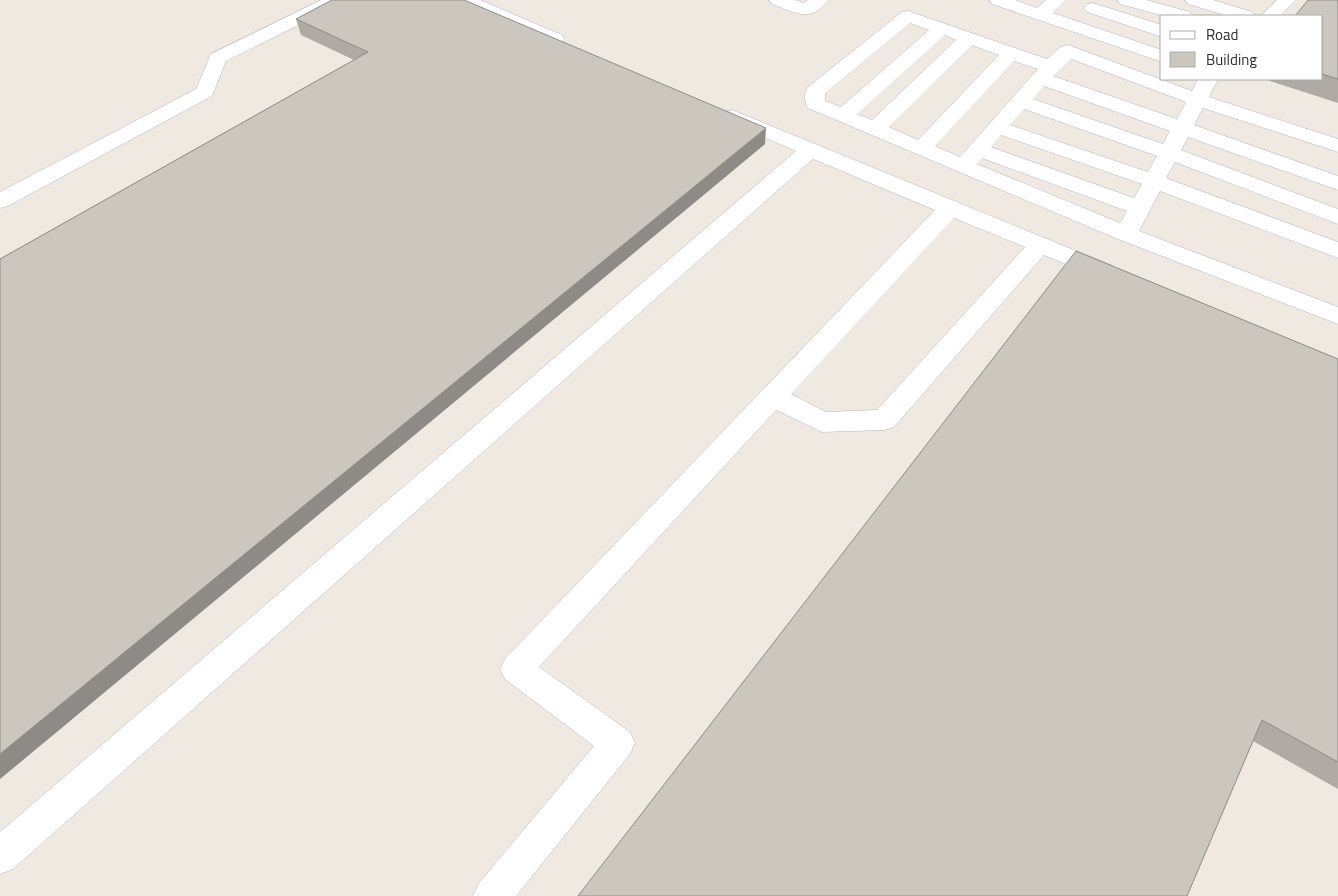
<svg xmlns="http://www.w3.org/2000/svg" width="1338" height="896" font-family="'Titillium Web',sans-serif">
<rect width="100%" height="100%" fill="#efe9e1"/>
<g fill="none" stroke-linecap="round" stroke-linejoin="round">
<defs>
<path id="minor" d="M 321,0 L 344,0 L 341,4 L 226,61 L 212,96 L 8,206 L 0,208 L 0,192 L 196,89 L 211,54 Z
M 456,0 L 480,0 L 562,35 L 564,39 L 562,43 L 555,45 L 548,43 L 459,4 Z
M 769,0 L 795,0 L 804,3 L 808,0 L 828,0 C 811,24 794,12 772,4 Z
M 989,0 L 1015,0 L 1037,8 L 1046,0 L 1066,0 L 1053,13 L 1162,50 L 1162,62 L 992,4 Z
M 1117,0 L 1146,0 L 1190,12 L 1193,16 L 1164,16 L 1120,4 Z
M 1185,0 L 1213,0 L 1252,12 L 1255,16 L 1228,16 L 1188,4 Z
M 1277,0 L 1296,0 L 1280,16 L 1261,16 Z
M 1093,3 L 1162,25 L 1162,37 L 1087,12 L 1084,8 L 1087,4 Z
M 908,11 L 1047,59 L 1061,47 L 1068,45 L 1192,91 L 1198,79 L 1218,79 L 1209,97 L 1338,139 L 1338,152 L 1203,108 L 1194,125 L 1338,176 L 1338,190 L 1188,137 L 1181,150 L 1338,209 L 1338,224 L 1175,162 L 1166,178 L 1338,242 L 1338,258 L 1160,191 L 1139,231 L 1338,307 L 1338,324 L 1118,239 L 808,108 C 804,102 804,93 808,87 L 902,12 ZM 910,23 L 929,30 L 841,107 L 825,101 L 825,93 ZM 945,35 L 956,40 L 872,120 L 857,114 ZM 972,45 L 999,55 L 918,140 L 889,127 ZM 1071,59 L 1186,102 L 1177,119 L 1053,76 ZM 1014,61 L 1038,69 L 960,157 L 935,146 ZM 1044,86 L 1170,131 L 1163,144 L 1033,99 ZM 1024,109 L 1157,156 L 1148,172 L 1010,125 ZM 1001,135 L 1142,184 L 1134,198 L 991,147 ZM 982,158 L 1127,211 L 1120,223 L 977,164 Z
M 732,110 L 1113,266 L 1117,272 L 1113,278 L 1105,280 L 1044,255 L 894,427 L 884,430 L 822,432 L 776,410 L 539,667 L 630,732 L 635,743 L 630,754 L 516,896 L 473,896 L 479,883 L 594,746 L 505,679 L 500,669 L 505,659 L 935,210 L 813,159 L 13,869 L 0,874 L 0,832 L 796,151 L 725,120 L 722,116 L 725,112 ZM 954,218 L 1025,247 L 877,410 L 826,412 L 791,394 Z"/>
</defs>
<use href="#minor" stroke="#b4b7c1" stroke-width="1"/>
<use href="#minor" fill="#fff" fill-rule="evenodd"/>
</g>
<path fill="#afaba4" d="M 1338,0 L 1338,103 L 1264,79 L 1322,79 L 1322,16 Z
M 296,19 L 765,144 L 0,779 L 0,259 L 354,60 L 301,35 Z
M 1338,359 L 1338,789 L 1253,741 Z"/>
<path fill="#8e8b86" d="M 766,128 L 765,144 L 0,779 L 0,754 Z"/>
<path fill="#cbc7bf" stroke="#8e8b86" d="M 332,0 L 464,0 L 766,128 L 0,754 L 0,259 L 368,52 L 296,19 Z
M 1308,0 L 1338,0 L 1338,79 L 1322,74 L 1322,16 L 1295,16 Z
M 1076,251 L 1338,359 L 1338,762 L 1262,720 L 1187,896 L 578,896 Z"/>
<rect x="1160" y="15" width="162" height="65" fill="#ffffff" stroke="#ababab"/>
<rect x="1170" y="31" width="25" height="8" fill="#ffffff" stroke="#ababab"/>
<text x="1206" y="40" font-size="15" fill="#2e2e2e">Road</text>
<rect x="1170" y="52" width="25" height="15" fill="#cbc7bf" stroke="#ababab"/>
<text x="1206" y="65" font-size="15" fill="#2e2e2e">Building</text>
</svg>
